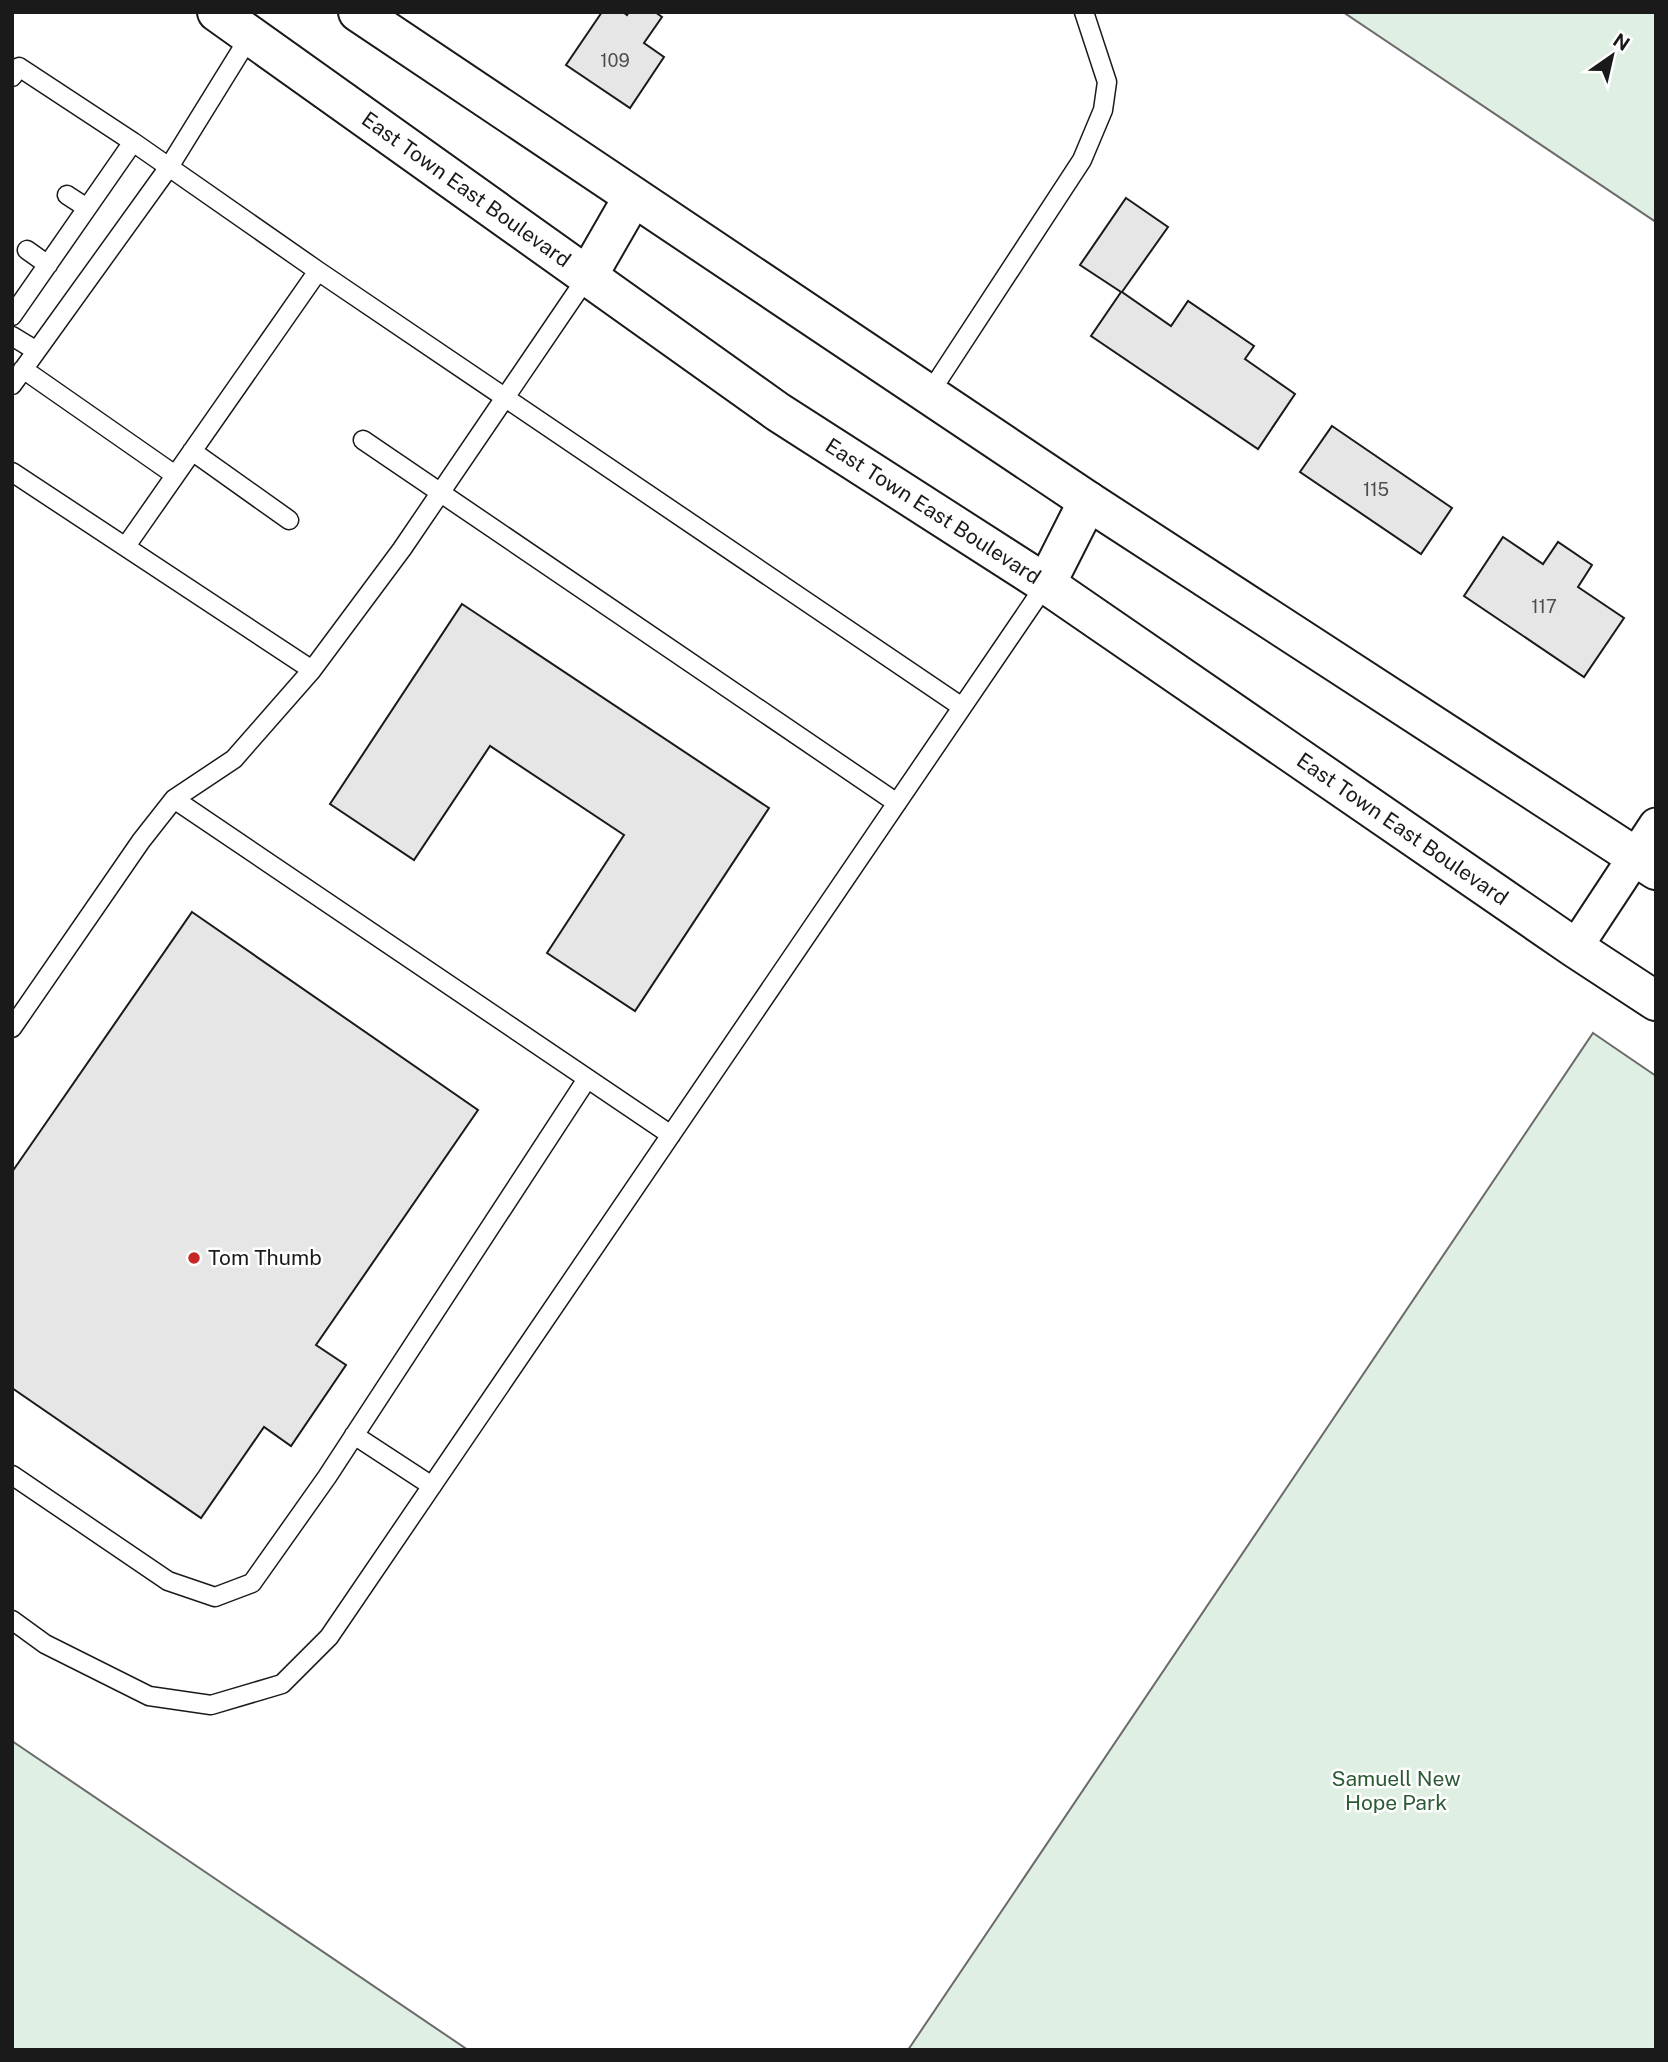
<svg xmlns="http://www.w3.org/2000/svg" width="1668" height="2062" font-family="'Public Sans',sans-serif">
<rect width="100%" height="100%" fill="#fff"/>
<path fill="#e0efe3" stroke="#6a6a6a" stroke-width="2" d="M 1343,12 L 1656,12 L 1656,222 Z
M 1593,1033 L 1656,1076 L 1656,2050 L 908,2050 Z
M 12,1741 L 468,2050 L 12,2050 Z"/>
<path fill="#e6e6e6" stroke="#1a1a1a" stroke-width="2" d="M 602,12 L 623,12 L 627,15 L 629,12 L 655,12 L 662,17 L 644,43 L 664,57 L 630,108 L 566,65 Z
M 1126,198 L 1168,227 L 1122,292 L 1171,326 L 1188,301 L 1254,346 L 1245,359 L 1295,394 L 1258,449 L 1091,336 L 1121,292 L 1080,265 Z
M 1332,426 L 1452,508 L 1421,554 L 1300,472 Z
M 1503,537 L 1543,564 L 1558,542 L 1592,565 L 1578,587 L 1624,618 L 1584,677 L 1464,596 Z
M 462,604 L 769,808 L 635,1011 L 547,953 L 624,835 L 490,746 L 414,860 L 330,804 Z
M 192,912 L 478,1110 L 316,1345 L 346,1365 L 291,1446 L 264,1427 L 201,1518 L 12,1388 L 12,1172 Z"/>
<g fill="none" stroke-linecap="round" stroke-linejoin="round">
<defs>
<path id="service" d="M 12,77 L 19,67 L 133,142 L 318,271 L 962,707
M 67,195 L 87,208
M 27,250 L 48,265
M 12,316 L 133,142
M 12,336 L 35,350
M 23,369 L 175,475
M 12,385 L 169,167 L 250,36
M 929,394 L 1082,160 L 1103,110 L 1107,82 L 1084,12
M 363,440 L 897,803
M 192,451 L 289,520
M 12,472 L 312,670
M 126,546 L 318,271
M 174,799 L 671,1135
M 12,1028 L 141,841 L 174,799 L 234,759 L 312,670 L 402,549 L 587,277
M 354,1435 L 432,1486
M 12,1475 L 168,1581 L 215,1597 L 252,1583 L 327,1477 L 587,1079
M 12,1620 L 45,1644 L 149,1696 L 211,1705 L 282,1684 L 329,1637 L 1046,584"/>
<path id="minor" d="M 1575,948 L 1656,825"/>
<g id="tertiary">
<path id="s1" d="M 217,12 L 778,412 L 1046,584 L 1575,948 L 1656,1001"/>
<path d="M 358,12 L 1088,501 L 1656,870"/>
<path d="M 587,277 L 633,197"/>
<path d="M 1046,584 L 1088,501"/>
</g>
</defs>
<use href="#service" stroke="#1a1a1a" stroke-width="21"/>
<use href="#minor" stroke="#1a1a1a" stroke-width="37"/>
<use href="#tertiary" stroke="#1a1a1a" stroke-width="42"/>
<use href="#service" stroke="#fff" stroke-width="18"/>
<use href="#minor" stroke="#fff" stroke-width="33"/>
<use href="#tertiary" stroke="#fff" stroke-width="38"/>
</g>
<circle fill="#c62828" stroke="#fff" stroke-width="2.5" cx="194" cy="1258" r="7"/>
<g text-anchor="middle" stroke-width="5" stroke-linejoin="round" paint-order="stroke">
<g font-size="18" fill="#4d4d4d">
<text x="615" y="67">109</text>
<text x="1376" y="496">115</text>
<text x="1544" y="613">117</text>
</g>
<g font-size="21" fill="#1a1a1a" stroke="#fff">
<text dy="7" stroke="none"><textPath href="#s1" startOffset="306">East Town East Boulevard</textPath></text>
<text dy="7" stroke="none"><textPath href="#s1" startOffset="873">East Town East Boulevard</textPath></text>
<text dy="7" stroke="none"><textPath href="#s1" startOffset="1440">East Town East Boulevard</textPath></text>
</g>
<g font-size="21" fill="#1a1a1a" stroke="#fff" text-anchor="start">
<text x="208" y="1265">Tom Thumb</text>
</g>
<g font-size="21" fill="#2b5a34" stroke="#fff">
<text x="1396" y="1786">Samuell New<tspan x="1396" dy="24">Hope Park</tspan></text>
</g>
</g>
<rect width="1668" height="2062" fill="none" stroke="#1a1a1a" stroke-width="28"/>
<g transform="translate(1612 56) rotate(34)" stroke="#ffffff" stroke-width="5" paint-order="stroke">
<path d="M0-5L12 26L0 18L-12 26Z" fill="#1a1a1a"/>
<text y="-10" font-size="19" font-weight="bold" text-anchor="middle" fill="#1a1a1a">N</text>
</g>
</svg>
